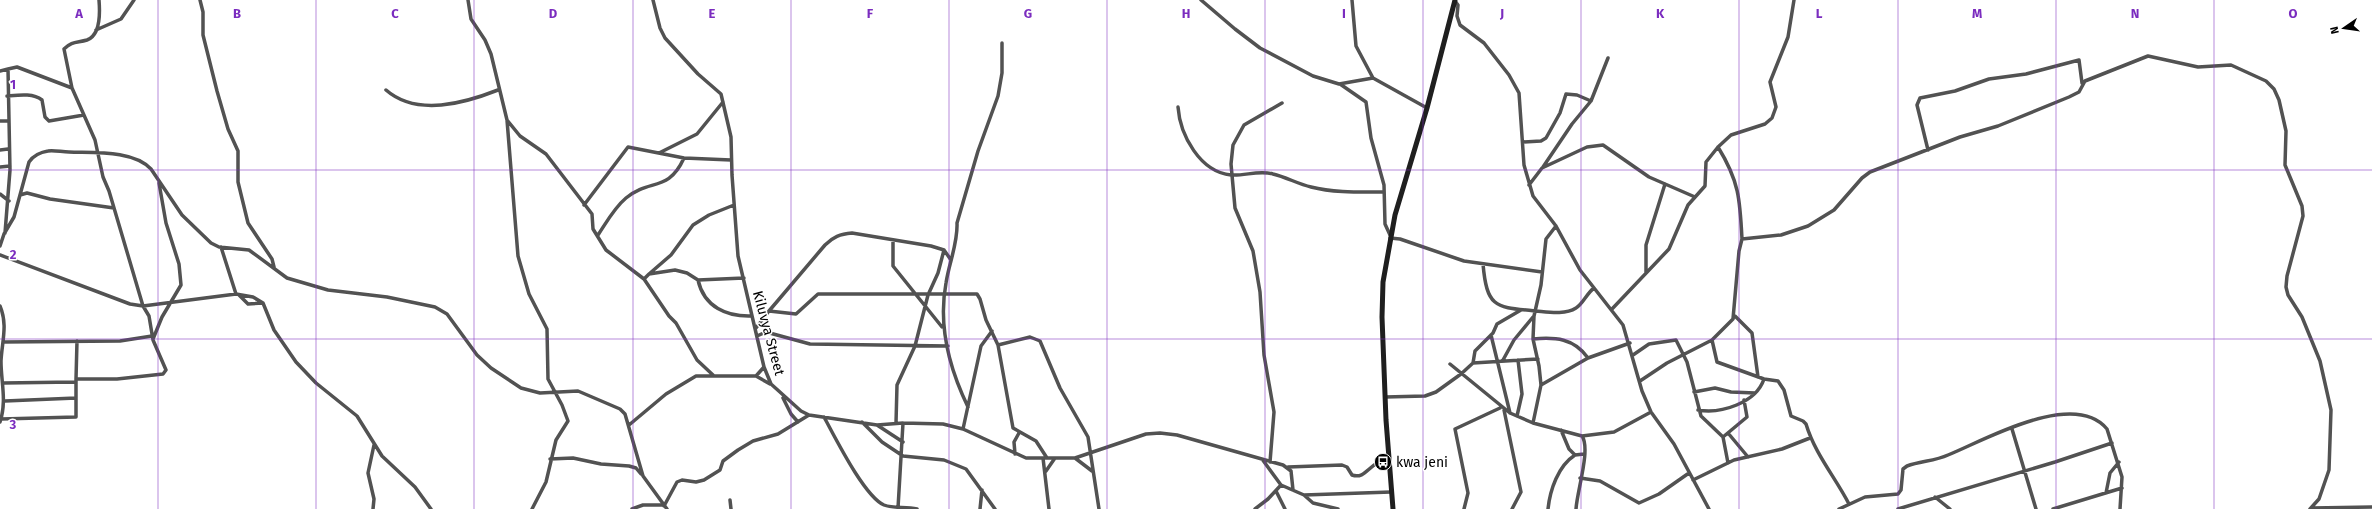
<svg xmlns="http://www.w3.org/2000/svg" width="2372" height="509" font-family="'Fira Sans',sans-serif">
<rect width="100%" height="100%" fill="#fff"/>
<g fill="none" stroke-linecap="round" stroke-linejoin="round">
<path stroke="#525252" stroke-width="3.5" d="M 200,0 L 203,12 L 203,35 L 217,91 L 228,129 L 238,151 L 238,182 L 248,223 L 272,259 L 274,267
M 468,0 L 471,19 L 485,40 L 491,54 L 507,120 L 518,256 L 529,294 L 547,329 L 548,379 L 562,405 L 568,421 L 556,440 L 546,482 L 532,509
M 653,0 L 660,28 L 665,38 L 698,74 L 721,94 L 731,137 L 732,175 L 738,256 L 764,367 L 771,384 L 801,411 L 809,415 L 877,425 L 903,423 L 943,424 L 963,429 L 1026,458 L 1075,458 L 1146,434 L 1160,433 L 1177,435 L 1283,465 L 1291,471 L 1293,490
M 1201,0 L 1235,29 L 1260,48 L 1313,76 L 1339,84 L 1373,78
M 1352,0 L 1356,46 L 1373,78 L 1427,108
M 1455,1 L 1458,5 L 1457,16 L 1460,25 L 1484,43 L 1509,75 L 1519,93 L 1524,165 L 1533,196 L 1556,226 L 1580,270 L 1623,325 L 1642,391 L 1651,412 L 1674,444 L 1709,509
M 96,30 L 121,19 L 134,0
M 0,71 L 8,69
M 1340,84 L 1366,102 L 1371,138 L 1384,185 L 1385,224 L 1390,235
M 386,90 C 417,117 465,103 498,90
M 7,96 C 19,95 33,93 42,100 L 45,117 L 49,121 L 84,115
M 1178,107 C 1180,135 1200,172 1231,175 C 1245,176 1259,170 1273,174 C 1286,177 1298,184 1311,187 C 1334,193 1360,192 1384,192
M 507,120 L 520,136 L 546,154 L 592,214 L 593,229 L 606,250 L 644,279 L 669,316 L 676,323 L 697,360 L 713,375
M 0,121 L 8,121
M 1523,142 L 1541,141 L 1546,138 L 1560,113 L 1566,94 L 1577,95 L 1591,101
M 1718,147 C 1739,181 1740,199 1742,239
M 0,150 L 8,149
M 1928,150 L 1917,105 L 1920,98 L 1955,91 L 1989,79 L 2026,74 L 2079,60 L 2082,83
M 659,153 L 697,134 L 723,102
M 0,167 L 10,166
M 1543,167 L 1572,124 L 1591,101 L 1608,58
M 1529,185 L 1542,168 L 1587,147 L 1603,145 L 1649,177 L 1695,197
M 0,194 L 9,201
M 20,195 L 27,193 L 50,199 L 114,208
M 584,205 L 628,147 L 684,158 L 731,160
M 5,233 L 10,170 L 8,69 L 17,67 L 72,88
M 598,235 C 606,223 614,208 626,198 C 650,178 668,193 684,158
M 1390,238 L 1400,239 L 1464,261 L 1542,272
M 893,240 L 893,266 L 942,327
M 0,246 L 4,234 L 14,217 L 29,162 C 33,156 41,152 48,151 C 54,150 62,152 69,152 C 94,153 133,150 151,169 L 182,215 L 211,243 L 219,247 L 249,250 L 287,278 L 328,290 L 387,297 L 435,307 L 447,314 L 477,355 L 491,368 L 521,388 L 540,393 L 578,391 L 620,409 L 625,414 L 643,476 L 667,509
M 221,247 L 236,294
M 0,255 L 130,304 L 143,306 L 236,294 L 253,297 L 263,303 L 274,330 L 296,362 L 316,383 L 357,416 L 382,456 L 415,487 L 431,509
M 1483,264 C 1487,309 1496,307 1536,311 C 1548,312 1565,315 1576,308 C 1583,304 1587,293 1594,288
M 1646,272 L 1646,245 L 1665,184
M 649,274 L 671,255 L 693,225 L 709,215 L 734,205
M 644,279 L 649,274 L 675,270 L 687,273 L 698,280 L 744,278
M 698,280 C 704,307 727,317 752,316
M 239,295 L 248,304 L 263,303
M 0,306 C 8,325 2,341 1,361 C 1,382 7,401 0,422
M 1612,309 L 1669,249 L 1688,205 L 1705,186 L 1706,162 L 1718,147 L 1731,135 L 1765,124 L 1772,118 L 1776,107 L 1770,82 L 1788,37 L 1794,0
M 769,311 L 825,245 C 833,237 840,234 852,233 L 931,246 L 944,250 L 951,260
M 1735,316 L 1752,333 L 1758,377
M 756,328 L 769,311 L 796,314 L 818,294 L 977,294 L 980,299 L 986,320 L 998,345 L 1013,428 L 1036,441 L 1047,458
M 1491,335 L 1510,413
M 757,336 L 766,332 L 810,344 L 948,346
M 153,339 L 162,317 L 181,285 L 179,264 L 166,223 L 159,183
M 1533,339 C 1555,337 1574,338 1588,358
M 1712,340 L 1717,362 L 1764,379 L 1778,381 L 1784,390 L 1791,416 L 1803,421 L 1806,424 C 1815,454 1835,477 1849,504
M 3,342 L 120,341 L 152,336
M 998,345 L 1030,337 L 1040,341 L 1060,388 L 1088,437 L 1099,509
M 1633,355 L 1649,344 L 1676,340 L 1687,362 L 1701,416 L 1723,437
M 1503,360 L 1514,340 L 1533,317
M 1473,363 L 1538,359
M 1450,364 L 1510,413 L 1533,423 L 1582,436 C 1591,449 1577,491 1576,509
M 756,376 L 764,367
M 76,379 L 77,341
M 1640,381 L 1667,363 L 1712,340 L 1733,319 L 1739,251 L 1742,239 L 1781,235 L 1808,226 L 1834,210 L 1862,178 L 1870,172 L 1960,137 L 1998,126 L 2069,97 L 2079,92 L 2085,81 L 2148,56 L 2198,67 L 2231,65 L 2266,81 L 2274,89 L 2279,100 L 2286,131 L 2285,165 L 2302,206 L 2303,216 L 2287,276 L 2286,287 L 2288,295 L 2302,317 L 2320,361 L 2331,410 L 2329,470 L 2319,499 L 2310,509
M 3,383 L 75,382
M 1541,385 L 1588,358 L 1630,343
M 1694,392 L 1715,388 L 1731,392 L 1755,393
M 1385,397 L 1425,396 L 1436,392 L 1461,374 L 1473,363 L 1475,351 L 1493,333 L 1497,324 L 1521,310
M 783,398 L 791,414 L 798,422
M 5,401 L 76,398
M 968,407 C 949,368 938,326 946,283 C 949,263 958,243 957,223 L 978,151 L 998,96 L 1002,73 L 1002,43
M 1504,410 L 1521,492 L 1512,509
M 1698,410 C 1721,414 1756,403 1764,379
M 1517,416 L 1522,394 L 1518,360
M 824,417 C 835,437 864,496 884,505 C 894,509 906,506 917,509
M 1,419 L 76,417 L 76,379 L 117,379 L 163,374 L 166,370 L 153,340 L 149,316 L 143,306 L 109,191 L 103,177 L 95,140 L 72,88 L 64,49 C 72,41 77,43 87,40 C 101,35 100,12 99,0
M 862,422 L 882,442 L 903,456 L 944,460 L 966,469 L 995,509
M 896,423 L 897,385 L 915,346 L 928,295 L 938,273 L 944,250
M 1533,423 L 1541,385 L 1539,366 L 1533,339 L 1534,316 L 1541,285 L 1546,239 L 1556,226
M 629,425 L 666,394 L 696,376 L 756,376 L 770,384
M 877,425 L 903,442
M 963,429 L 981,346 L 992,331
M 2012,429 L 2036,509
M 1561,430 L 1569,449 L 1575,455
M 1728,433 L 1748,457
M 1582,436 L 1614,432 L 1651,412
M 1015,454 L 1014,442 L 1019,433
M 1043,458 L 1049,509
M 1075,458 L 1092,471
M 550,459 L 573,458 L 601,464 L 629,466 L 636,468 L 641,474
M 1262,459 L 1281,485 L 1304,495 L 1391,492
M 1270,462 L 1274,412 L 1264,355 L 1260,292 L 1253,251 L 1235,208 L 1231,164 L 1233,145 L 1244,125 L 1282,103
M 1728,463 L 1723,437 L 1747,417 L 1744,400
M 1288,467 L 1342,465 L 1347,467 L 1352,475 C 1367,480 1369,461 1388,460
M 1046,471 L 1055,458
M 1580,478 L 1600,481 L 1639,503 L 1659,494 L 1689,473
M 1693,480 L 1734,460 L 1782,449 L 1810,438
M 1276,491 L 1285,509
M 2106,493 L 2110,473 L 2119,462
M 1304,495 L 1313,503 L 1338,509
M 1935,497 L 1950,509
M 730,500 L 731,509
M 664,506 L 677,482 L 682,480 L 696,482 L 704,480 L 720,470 L 723,461 L 738,450 L 753,441 L 778,434 L 809,415
M 898,508 L 903,423
M 2312,508 L 2372,507
M 373,509 L 374,499 L 368,473 L 374,445
M 632,509 L 643,505 L 662,505
M 980,509 L 982,490
M 1255,509 L 1268,499 L 1281,485
M 1464,509 L 1468,493 L 1455,429 L 1500,408
M 1548,509 C 1550,490 1558,466 1575,455 L 1584,454
M 1839,509 L 1865,497 L 1898,494 L 1901,490 L 1903,469 L 1907,466 C 1921,461 1935,461 1948,455 C 1985,440 2074,389 2107,429 L 2122,477 L 2120,509
M 1898,509 L 2055,462 L 2112,443
M 2053,509 L 2122,488"/>
<path stroke="#1f1f1f" stroke-width="5" d="M 1393,509 L 1386,420 L 1382,317 L 1383,282 L 1395,215 L 1427,108 L 1455,0"/>
</g>
<path fill="none" stroke="#7b2cbf" stroke-width="1" stroke-opacity="0.55" d="M 158,0 L 158,509M 316,0 L 316,509M 474,0 L 474,509M 633,0 L 633,509M 791,0 L 791,509M 949,0 L 949,509M 1107,0 L 1107,509M 1265,0 L 1265,509M 1423,0 L 1423,509M 1581,0 L 1581,509M 1739,0 L 1739,509M 1898,0 L 1898,509M 2056,0 L 2056,509M 2214,0 L 2214,509M 0,170 L 2372,170M 0,339 L 2372,339"/>
<defs>
<symbol id="bus-disc" viewBox="-11 -11 22 22"><circle r="9.5" fill="#000" stroke="#fff"/><path d="M-5-6H5V4H4V6H2V4H-2V6H-4V4H-5ZM-3.5-4V0h7V-4ZM-3.5 1.2v1.5H-2V1.2ZM2 1.2v1.5H3.5V1.2Z" fill="#fff"/></symbol>
</defs>
<g fill-rule="evenodd">
<use href="#bus-disc" x="1373" y="452" width="20" height="20"/>
</g>
<g text-anchor="middle" stroke-width="3" stroke-linejoin="round" paint-order="stroke">
<g font-size="14" fill="#000" stroke="#fff">
<text transform="translate(769 333) rotate(75)" y="5">Kiluvya Street</text>
</g>
<g font-size="14" fill="#000" stroke="#fff" text-anchor="start">
<text x="1396" y="467">kwa jeni</text>
</g>
</g>
<g font-size="13" text-anchor="middle" font-weight="bold" fill="#7b2cbf" stroke="#fff" stroke-width="3" stroke-linejoin="round" paint-order="stroke">
<text x="79" y="18">A</text>
<text x="237" y="18">B</text>
<text x="395" y="18">C</text>
<text x="553" y="18">D</text>
<text x="712" y="18">E</text>
<text x="870" y="18">F</text>
<text x="1028" y="18">G</text>
<text x="1186" y="18">H</text>
<text x="1344" y="18">I</text>
<text x="1502" y="18">J</text>
<text x="1660" y="18">K</text>
<text x="1819" y="18">L</text>
<text x="1977" y="18">M</text>
<text x="2135" y="18">N</text>
<text x="2293" y="18">O</text>
<text x="13" y="89">1</text>
<text x="13" y="259">2</text>
<text x="13" y="429">3</text>
</g>
<g transform="translate(2344 28) rotate(257)" stroke="#ffffff" stroke-width="3" paint-order="stroke">
<path d="M0-3L7 15L0 10L-7 15Z" fill="#000000"/>
<text y="-6" font-size="11" font-weight="bold" text-anchor="middle" fill="#000000">N</text>
</g>
</svg>
